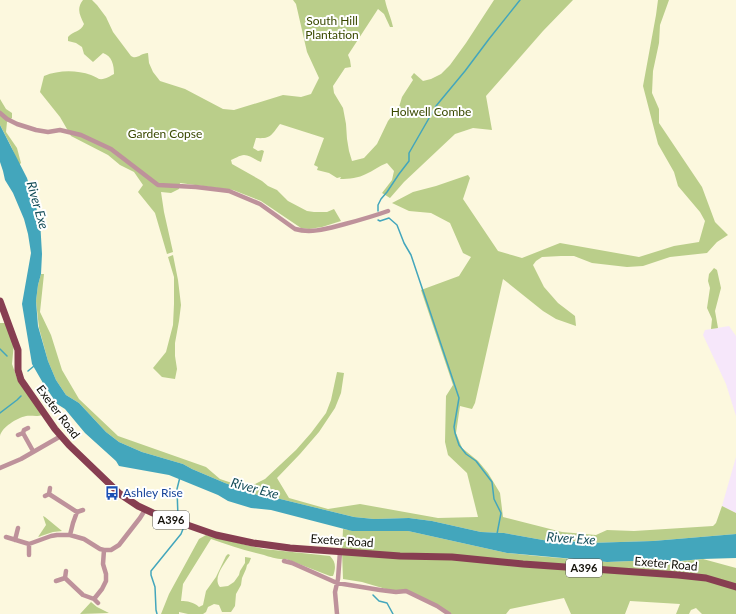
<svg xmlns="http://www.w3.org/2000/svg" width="736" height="614" font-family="Lato,sans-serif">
<rect width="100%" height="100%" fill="#fcf8de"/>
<path fill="#f6e7fa" d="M 729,326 L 736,336 L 736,416 L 726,384 L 703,335 L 705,330 Z
M 736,457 L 736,513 L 722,506 Z"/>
<path fill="#bace8a" d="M 83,0 L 92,0 L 97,5 L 106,17 L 113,32 L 131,56 C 137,60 141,53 148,53 L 149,63 L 153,72 L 160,81 L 185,89 L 223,109 L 234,110 L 283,95 L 301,97 L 311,94 L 319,78 L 307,52 L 296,4 L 293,0 L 385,0 C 387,10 391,17 393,27 L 390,27 L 384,14 L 378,9 L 348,55 L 350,60 L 351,67 L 345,68 L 333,86 L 334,93 L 343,108 L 346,124 L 347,139 L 349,151 L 352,161 L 364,158 L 377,144 L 388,121 L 399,107 L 402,97 L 413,80 L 411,77 L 414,73 L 423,81 L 431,79 L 441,74 L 450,65 L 466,43 L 494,0 L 573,0 L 543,31 L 486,96 L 492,130 L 473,128 L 455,134 L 404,182 L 390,198 L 382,193 L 392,180 L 394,171 L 387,163 C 379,166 373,171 366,174 C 359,178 349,179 340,179 L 341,177 L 337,178 L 329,173 L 317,170 L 318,167 L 314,165 L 324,138 L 280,124 C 271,135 272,139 256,138 L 253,148 L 258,151 L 262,150 L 264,151 L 261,162 C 255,160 250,155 244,155 C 240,155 234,159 231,160 L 232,164 L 262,181 L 268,186 L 277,190 L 288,201 L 307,211 L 314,212 L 327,212 L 334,209 L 341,221 L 322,227 L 309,229 L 301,228 L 261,201 L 233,190 L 180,183 L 179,189 L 171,193 L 161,192 L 164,212 L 173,252 L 167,254 L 155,213 L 138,192 L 143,185 L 134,172 L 120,165 L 108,155 L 71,136 L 60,117 L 40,92 L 44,76 C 59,70 76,70 91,75 C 94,76 97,78 99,79 C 105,80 110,76 114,74 C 114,65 112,56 103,53 L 93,62 L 84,54 L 82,47 L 76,43 L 68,41 L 68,37 C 73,31 81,32 84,24 C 80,15 76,9 83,0 Z
M 658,0 L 669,0 L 660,25 L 659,43 L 653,71 L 652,93 L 659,109 L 659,123 L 702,187 L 715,222 L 728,235 L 717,242 L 707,253 L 670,257 L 643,266 L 627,267 L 592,263 L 574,256 L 561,256 L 542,257 L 536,261 L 533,265 L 544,287 L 558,303 L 575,316 L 576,326 L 556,319 L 543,311 L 503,279 L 475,403 L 472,409 L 460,406 L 456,433 L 462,448 L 478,461 L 488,473 L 500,493 L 503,517 L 562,532 L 596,535 L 607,530 L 634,531 L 713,526 L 716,523 L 722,506 L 736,513 L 736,534 L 653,541 L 588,543 L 577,541 L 554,542 L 504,533 L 481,532 L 432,521 L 409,518 L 374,519 L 354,517 L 268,496 L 260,496 L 225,483 L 192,469 L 183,464 L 142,452 L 119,442 L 106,432 L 79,403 L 66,395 L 56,380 L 48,361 L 39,328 L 36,301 L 38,285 L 41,274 L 44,274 L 40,312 L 51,335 L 62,370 L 79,399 L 118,436 L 206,467 L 220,479 L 247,488 L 265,479 L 296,450 L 311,433 L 326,413 L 331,400 L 337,372 L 344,373 L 341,393 L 335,408 L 319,432 L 300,454 L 277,478 L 289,498 L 328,509 L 360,504 L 438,518 L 478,517 L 467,473 L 448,455 L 445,442 L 446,396 L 453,385 L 421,290 L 459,276 L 471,257 L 463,253 L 450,223 L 431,213 L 409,211 L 392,203 L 413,192 L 436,186 L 468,175 L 470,178 L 463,199 L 498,251 L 522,258 L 560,243 L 639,257 L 674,246 L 699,242 L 705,221 L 700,212 L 678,186 L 674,172 L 658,144 L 643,86 L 656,15 Z
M 0,99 L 6,109 L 12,113 L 12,118 L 7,122 L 6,132 L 17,148 L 21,163 L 19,165 L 11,146 L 0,125 Z
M 173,255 L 178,280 L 181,305 L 179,321 L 175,343 L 175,356 L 177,369 L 175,379 L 162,377 L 153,368 L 166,352 L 173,325 L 174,304 L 174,277 L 168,257 Z
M 714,268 L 717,270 L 721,288 L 715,311 L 718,328 L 711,329 L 712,319 L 707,308 L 710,288 L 708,281 L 709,274 Z
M 0,323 L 5,323 L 14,343 L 12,364 L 17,378 L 42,415 C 37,417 31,415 26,416 C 17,418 2,427 0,436 Z
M 43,516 L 45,517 L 62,531 L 53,532 L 38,537 L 46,525 Z
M 343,529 L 355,531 L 408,531 L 507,553 L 537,556 L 607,562 L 632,561 L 658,563 L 703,559 L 736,568 L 736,614 L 702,614 L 696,608 L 691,610 L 689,614 L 676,614 L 680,604 L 630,601 L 625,614 L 571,614 L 564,598 L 510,609 L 506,614 L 449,614 L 406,591 L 396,592 L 362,582 L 343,579 L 342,551 Z
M 206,535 L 250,546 L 264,549 L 330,556 C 336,562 336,568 333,576 L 330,576 L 286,559 C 279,560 270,557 264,555 C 246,551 228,545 211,539 L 183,584 L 181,601 C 187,601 194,602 199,607 L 203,605 L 206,591 L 216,577 L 226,556 L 228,554 L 230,555 C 225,563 212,578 220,587 L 228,586 L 234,582 L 239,575 L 240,571 L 245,563 L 245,557 L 251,558 L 249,563 L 247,565 L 246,569 L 242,578 L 241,585 L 236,594 L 235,606 L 231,612 L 222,612 L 219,605 L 214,604 L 208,607 L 206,612 L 203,614 L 188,614 L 179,612 L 179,614 L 161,614 L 169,594 L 199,539 Z
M 91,602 L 97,607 L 109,613 L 80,614 Z"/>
<path fill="#43a6bc" d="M 0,125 L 27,178 L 40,220 L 42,254 L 41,274 L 38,285 L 36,301 L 38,326 L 48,361 L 56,380 L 66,395 L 79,403 L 106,432 L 119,442 L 142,452 L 183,464 L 192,469 L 225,483 L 260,496 L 268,496 L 354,517 L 374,519 L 409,518 L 432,521 L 481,532 L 504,533 L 554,542 L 558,540 L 588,543 L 653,541 L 736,534 L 736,558 L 702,559 L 658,563 L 632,561 L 607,562 L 507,553 L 408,531 L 352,531 L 271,510 L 251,508 L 228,501 L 218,495 L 169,475 L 119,466 L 116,461 L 85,433 L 65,409 L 57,404 L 43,383 L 32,364 L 22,304 L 31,253 L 28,234 L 24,219 L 13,193 L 5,180 L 3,171 L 0,162 Z"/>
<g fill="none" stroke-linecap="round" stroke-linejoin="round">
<path stroke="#43a6bc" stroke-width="1.5" d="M 378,211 L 378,205 L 381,199 L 387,192 L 399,174 L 409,161 L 409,153 L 436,106 L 465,71 L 489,39 L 520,0
M 378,220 L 380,221 L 389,218 L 397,225 L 404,243 L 411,255 L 459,398 L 454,427 L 455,433 L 459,445 L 466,454 L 476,461 L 492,482 L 494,499 L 501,513 L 497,534
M 0,349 L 7,356
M 28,371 L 34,366
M 0,413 L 17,400 L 21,396
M 178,517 L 177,489 L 180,477
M 373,595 L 379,601 L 387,603 L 393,614
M 157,614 L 156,610 L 155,587 L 151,575 L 151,571 L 181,534 L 183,529"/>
<path stroke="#be929b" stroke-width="4.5" d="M 0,113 L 7,119 L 17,124 L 36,130 L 48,132 L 60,130 L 81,135 L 111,149 L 158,185 L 196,187 L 229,191 L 260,204 L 295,229 C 312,234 329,228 345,224 C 360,220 374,216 388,211
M 23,433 L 33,451
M 18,435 L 23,433 L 24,430 L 28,428
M 0,468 L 21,459 L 61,436
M 49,494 L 77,512 L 73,523 L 70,535
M 45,496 L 49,494 L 50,488
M 77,512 L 83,510
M 6,537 L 29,544 L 51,536 L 57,535 L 70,535 L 84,539 L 100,549 L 104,550 L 111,550 L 119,545 L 140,518 L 145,510
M 15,540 L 18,528
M 29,555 L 29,544
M 284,561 L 292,563 L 337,583 L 380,590 L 396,592 L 406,591 L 437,606 L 449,614
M 65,578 L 66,571
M 56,581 L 65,578 L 83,595 L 94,599
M 98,603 L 94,599 L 102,589 L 106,581 L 106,574 L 103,564 L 104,550
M 337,614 L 335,592 L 338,579 L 340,552"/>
<path stroke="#873e51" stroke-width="7" d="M 0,301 L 18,350 L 18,370 L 21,380 L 55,429 L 69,445 L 120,494 L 138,506 L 153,513 L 216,535 L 253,543 L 290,548 L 400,556 L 452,557 L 523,564 L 678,575 L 706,578 L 736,587"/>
</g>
<defs>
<symbol id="bus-bare" viewBox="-9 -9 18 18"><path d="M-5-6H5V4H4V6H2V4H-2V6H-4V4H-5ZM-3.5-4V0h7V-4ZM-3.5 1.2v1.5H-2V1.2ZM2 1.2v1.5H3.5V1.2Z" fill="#1a4fb4" stroke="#fff" stroke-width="2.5" paint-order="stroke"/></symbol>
</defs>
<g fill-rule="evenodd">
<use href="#bus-bare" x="102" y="483" width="20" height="20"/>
</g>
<g text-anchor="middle" stroke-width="4" stroke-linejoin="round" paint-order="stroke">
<g fill="#fff" stroke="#595852" stroke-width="1">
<rect x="153" y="511" width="36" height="18" rx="3"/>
<rect x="566" y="559" width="36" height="18" rx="3"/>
</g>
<g font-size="11" font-weight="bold" fill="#121008">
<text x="171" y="524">A396</text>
<text x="584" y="572">A396</text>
</g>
<g font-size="12" fill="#3a4901" stroke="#fff">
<text x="332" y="25">South Hill<tspan x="332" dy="14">Plantation</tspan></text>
<text x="431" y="116">Holwell Combe</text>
<text x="165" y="138">Garden Copse</text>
</g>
<g font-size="12" fill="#121008" stroke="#fff">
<text transform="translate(58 412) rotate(53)" y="4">Exeter Road</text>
<text transform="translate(342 541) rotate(4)" y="4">Exeter Road</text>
<text transform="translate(666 564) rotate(5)" y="4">Exeter Road</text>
</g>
<g font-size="12" fill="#164399" stroke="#fff" text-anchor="start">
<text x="123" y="497">Ashley Rise</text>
</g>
<g font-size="13" font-style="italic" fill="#134c58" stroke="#fff">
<text transform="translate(38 205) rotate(74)" y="5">River Exe</text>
<text transform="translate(255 488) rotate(15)" y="5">River Exe</text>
<text transform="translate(571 538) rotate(4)" y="5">River Exe</text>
</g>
</g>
</svg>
